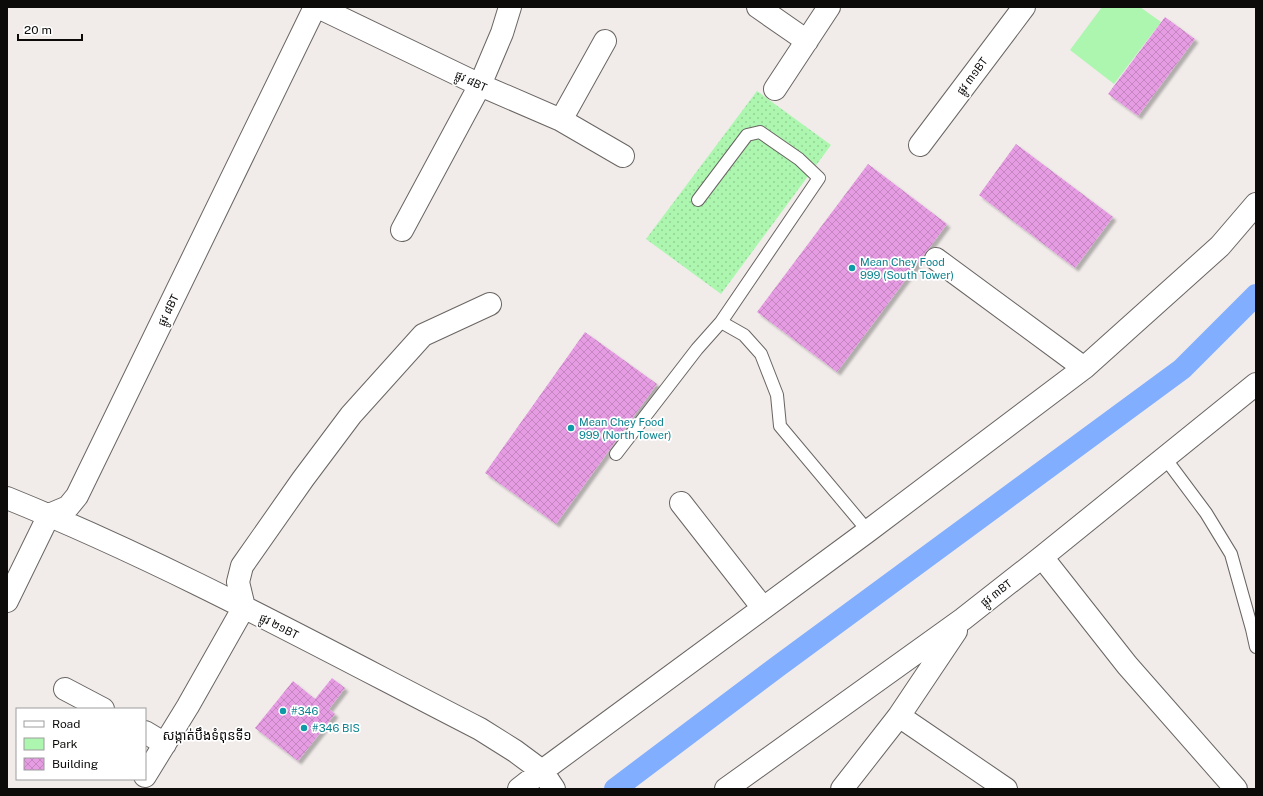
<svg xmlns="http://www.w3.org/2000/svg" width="1263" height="796" font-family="'Public Sans','Noto Sans Khmer',sans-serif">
<defs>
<pattern id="grass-dots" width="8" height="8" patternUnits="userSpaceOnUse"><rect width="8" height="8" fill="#acf6af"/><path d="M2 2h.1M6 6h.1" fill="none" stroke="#93d295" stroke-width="1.8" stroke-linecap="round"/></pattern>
<pattern id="building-cross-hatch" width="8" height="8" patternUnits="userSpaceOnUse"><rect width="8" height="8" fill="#e69ce3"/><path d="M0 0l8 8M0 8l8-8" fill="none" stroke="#c485c1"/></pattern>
<filter id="shadow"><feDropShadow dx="3.5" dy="3.5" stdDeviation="1" flood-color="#0004"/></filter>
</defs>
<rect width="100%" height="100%" fill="#f1ecea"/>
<path fill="url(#grass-dots)" d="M 757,91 L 831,145 L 721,294 L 646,239 Z"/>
<path fill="#acf6af" d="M 1102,7 L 1140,7 L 1161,22 L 1114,84 L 1070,50 Z"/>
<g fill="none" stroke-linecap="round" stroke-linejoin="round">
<path stroke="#82aeff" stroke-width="22" d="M 615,789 L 777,667 L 1182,369 L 1256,295"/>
</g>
<path fill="url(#building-cross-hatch)" filter="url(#shadow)" d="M 1165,17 L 1195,39 L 1138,116 L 1108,94 Z
M 1016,144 L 1113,217 L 1075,268 L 979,195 Z
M 868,164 L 947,224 L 837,372 L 757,312 Z
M 585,332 L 657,384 L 556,524 L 485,473 Z
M 332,678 L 345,688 L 329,709 L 335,714 L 298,761 L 255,728 L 293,681 L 315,699 Z"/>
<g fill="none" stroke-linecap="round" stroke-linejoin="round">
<defs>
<path id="service" d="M 698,200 L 747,135 L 760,132 L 799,159 L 819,178 L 721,322
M 616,454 L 697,349 L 721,322 L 744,335 L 761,354 L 777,395 L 780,426 L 868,531
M 1165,458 L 1206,513 L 1231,554 L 1252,629 L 1256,647"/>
<path id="minor" d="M 318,7 L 480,85 L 561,120 L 623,156
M 758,7 L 807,41
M 775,89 L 829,7
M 561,120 L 605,41
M 920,145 L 1024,7
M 402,230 L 480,85 L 502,33 L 510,7
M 936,259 L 1084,368
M 7,498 C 170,564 324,649 480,729 L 515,751 L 542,771 L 554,789
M 681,503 L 763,608
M 1042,557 L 1127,665 L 1236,789
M 7,601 L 49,515 L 68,507 L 77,496 L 315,7
M 65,689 L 103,709
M 899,716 L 1006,789
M 145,732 L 165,744
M 145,776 L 188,706 L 244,607 L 238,582 L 242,566 L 303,479 L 351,415 L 423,335 L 490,304
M 519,789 L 542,771 L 868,531 L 1084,368 L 1220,246 L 1256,204
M 726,789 L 963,619 L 1042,557 L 1256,384
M 842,789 L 899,716 L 956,631"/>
</defs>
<use href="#service" stroke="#696563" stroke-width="14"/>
<use href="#minor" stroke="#696563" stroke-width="24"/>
<use href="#service" stroke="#fff" stroke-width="12"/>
<use href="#minor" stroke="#fff" stroke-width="22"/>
</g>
<g fill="#0f9aa8" stroke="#fff" stroke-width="1.5">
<circle cx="852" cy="268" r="4"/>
<circle cx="571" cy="428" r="4"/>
<circle cx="283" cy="711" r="4"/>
<circle cx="304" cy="728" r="4"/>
</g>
<g text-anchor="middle" stroke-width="3.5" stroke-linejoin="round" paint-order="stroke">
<g font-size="11" fill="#0c0b0a" stroke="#fff">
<text transform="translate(972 76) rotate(-53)" y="4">ផ្លូវ ៣១BT</text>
<text transform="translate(471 81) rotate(25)" y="4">ផ្លូវ ៨BT</text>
<text transform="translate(168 310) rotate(-64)" y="4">ផ្លូវ ៨BT</text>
<text transform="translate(996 593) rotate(-38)" y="4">ផ្លូវ ៣BT</text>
<text transform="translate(279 626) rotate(27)" y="4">ផ្លូវ ២១BT</text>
</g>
<g font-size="11" fill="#0d838f" stroke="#fff" text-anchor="start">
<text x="860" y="266">Mean Chey Food<tspan x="860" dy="13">999 (South Tower)</tspan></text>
<text x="579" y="426">Mean Chey Food<tspan x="579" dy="13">999 (North Tower)</tspan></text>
<text x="291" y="715">#346</text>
<text x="312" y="732">#346 BIS</text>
</g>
<g font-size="13" fill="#0c0b0a" stroke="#fff">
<text x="207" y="740">សង្កាត់បឹងទំពុនទី១</text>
</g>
</g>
<rect width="1263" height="796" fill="none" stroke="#0c0b0a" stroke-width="16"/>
<rect x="16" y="708" width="130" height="72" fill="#ffffff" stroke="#9e9d9d"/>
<rect x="24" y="721" width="20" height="6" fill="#ffffff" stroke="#9e9d9d"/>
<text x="52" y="728" font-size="12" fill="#0c0b0a">Road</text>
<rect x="24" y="738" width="20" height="12" fill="#acf6af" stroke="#9e9d9d"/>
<text x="52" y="748" font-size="12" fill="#0c0b0a">Park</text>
<rect x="24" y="758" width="20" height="12" fill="url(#building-cross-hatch)" stroke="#9e9d9d"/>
<text x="52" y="768" font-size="12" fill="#0c0b0a">Building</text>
<path d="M18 34v6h64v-6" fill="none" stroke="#0c0b0a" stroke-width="2"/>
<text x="24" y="34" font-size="12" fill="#0c0b0a" stroke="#ffffff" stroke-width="3" paint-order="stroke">20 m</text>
</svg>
